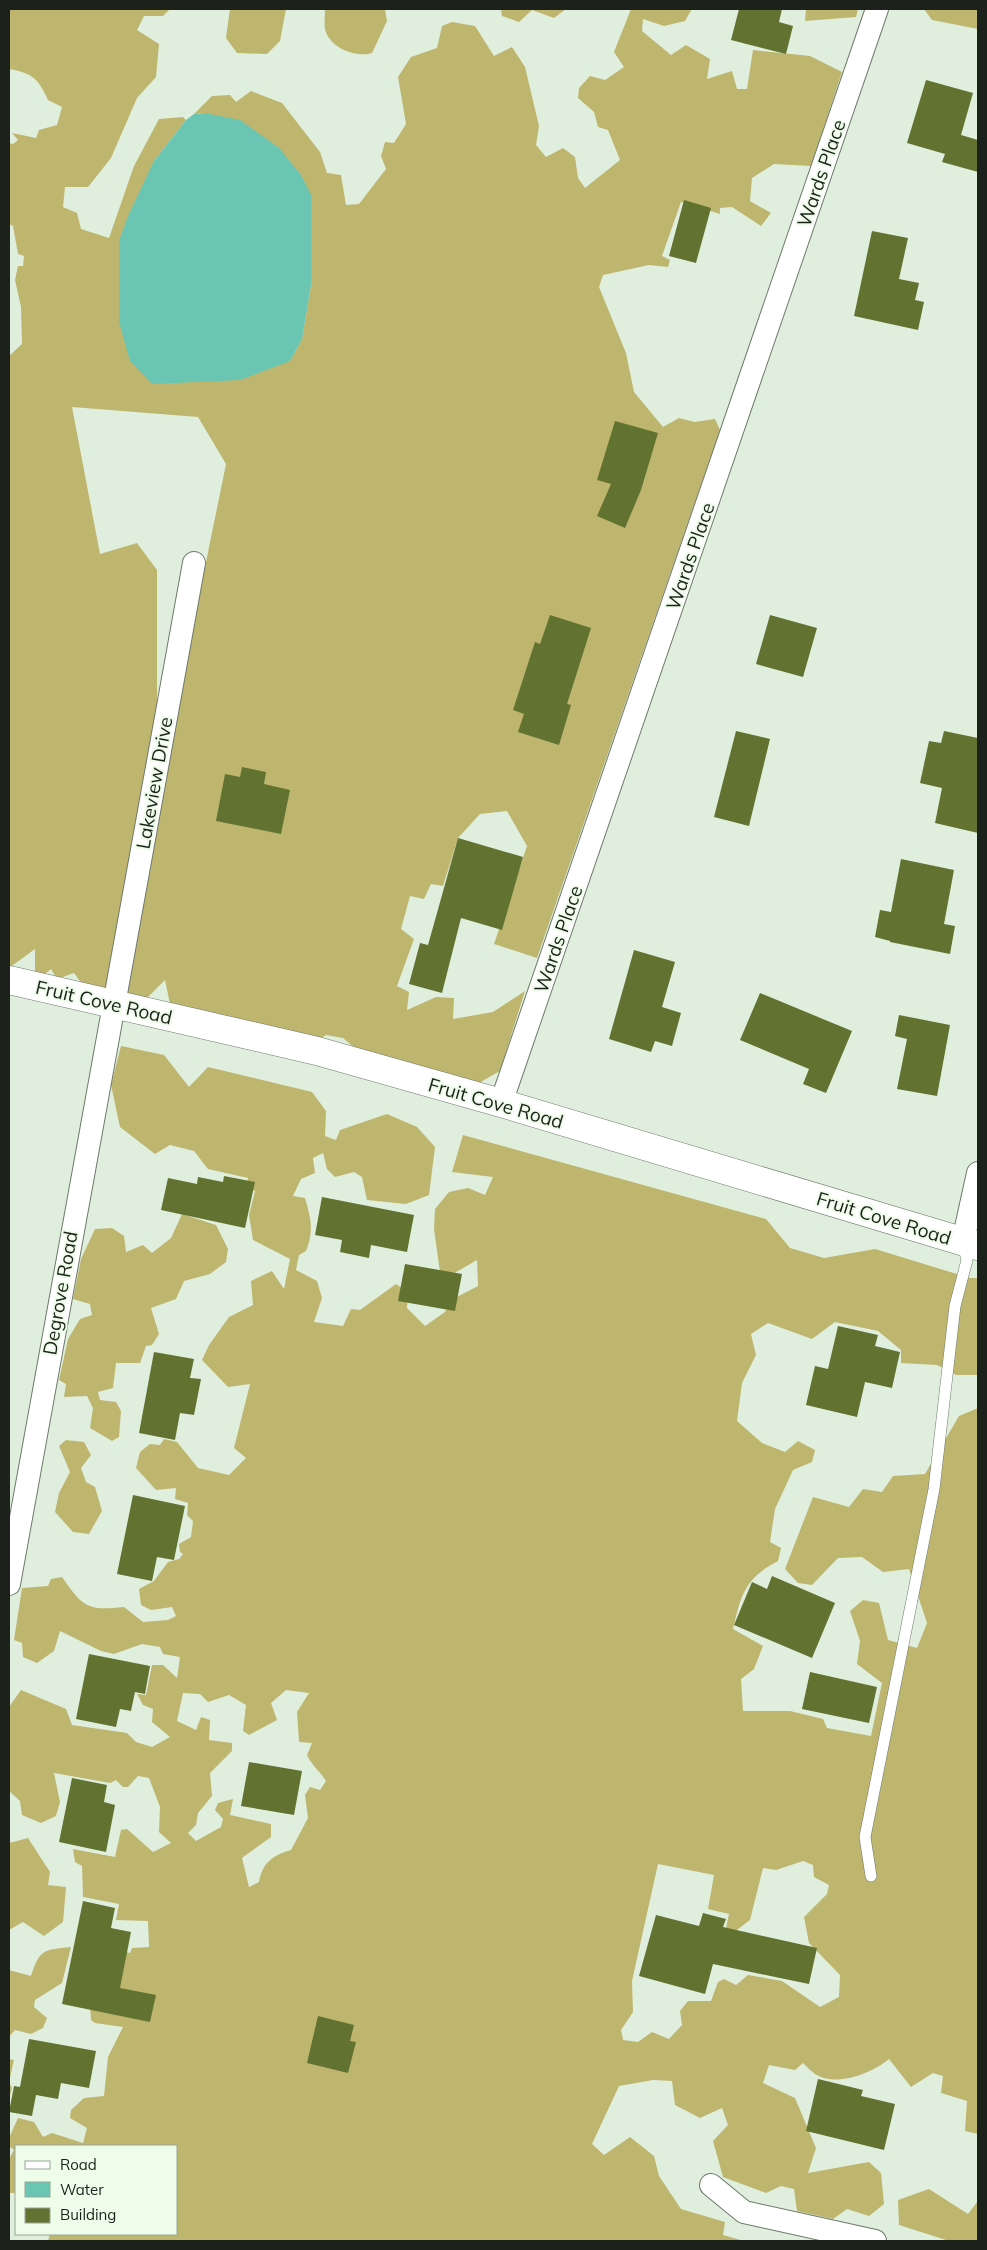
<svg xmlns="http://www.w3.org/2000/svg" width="987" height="2250" font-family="Mulish,sans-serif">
<rect width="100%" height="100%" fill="#e0efdd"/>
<path fill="#beb56f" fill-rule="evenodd" d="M 9,9 L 170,9 L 163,16 L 144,16 L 137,30 L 159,44 L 156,77 L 137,98 L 111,158 L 88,187 L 65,187 L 63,207 L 77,213 L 81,229 L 109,238 L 134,166 L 159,119 L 183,117 L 186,120 L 154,161 L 290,361 L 302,339 L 311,285 L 205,113 L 194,114 L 212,96 L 230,95 L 236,102 L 251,91 L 282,103 L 320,152 L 327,173 L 341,175 L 346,205 L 359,204 L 386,169 L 381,156 L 385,142 L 394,143 L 406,124 L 398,77 L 411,57 L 437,48 L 442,26 L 452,22 L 475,26 L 494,56 L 512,47 L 525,67 L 539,126 L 536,145 L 546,157 L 563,148 L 575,157 L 578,178 L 585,188 L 620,160 L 608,130 L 598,127 L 594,112 L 578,98 L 579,88 L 590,76 L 605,80 L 624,67 L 614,52 L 631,9 L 692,9 L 685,21 L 664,26 L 643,19 L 642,31 L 671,55 L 686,45 L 710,59 L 707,79 L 732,71 L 737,89 L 747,89 L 753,50 L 810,56 L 842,72 L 811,166 L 774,164 L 752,178 L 750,201 L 771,213 L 761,226 L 732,207 L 720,208 L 720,214 L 681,202 L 662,256 L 670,260 L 668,267 L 649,265 L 603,275 L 599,287 L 626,353 L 634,392 L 663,427 L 679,418 L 695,422 L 715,419 L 720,430 L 537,958 L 494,944 L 527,846 L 507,811 L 480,814 L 458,838 L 443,886 L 431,884 L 424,899 L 410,896 L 401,929 L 414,939 L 397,986 L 409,992 L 407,1010 L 436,997 L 454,998 L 453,1019 L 493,1012 L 525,991 L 500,1071 L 479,1083 L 356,1049 L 343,1038 L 326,1035 L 320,1039 L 170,1004 L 165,980 L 145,1000 L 119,989 L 226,464 L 198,417 L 72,407 L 100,554 L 137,543 L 157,570 L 157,724 L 107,989 L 82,984 L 74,973 L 57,979 L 51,969 L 42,976 L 35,975 L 35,949 L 9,968 L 9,356 L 22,344 L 21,307 L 15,280 L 18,266 L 23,266 L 24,256 L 18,254 L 13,226 L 9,224 L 9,143 L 13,144 L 18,140 L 12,133 L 36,138 L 39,130 L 57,125 L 62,107 L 48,100 C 38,78 32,73 9,69 Z
M 230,9 L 286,9 L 280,41 L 267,54 L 237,53 L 226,38 Z
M 325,9 L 385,9 L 387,21 L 372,53 C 356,58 329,48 325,29 C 324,23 325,15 325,9 Z
M 501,9 L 566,9 L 554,18 L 532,10 L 519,22 L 502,16 Z
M 806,9 L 858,9 L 856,17 L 805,21 Z
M 924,9 L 978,9 L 978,29 L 932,20 Z
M 121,1046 L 164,1055 L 189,1087 L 208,1067 L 312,1092 L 326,1111 L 325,1136 L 336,1140 L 340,1130 L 387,1114 L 417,1127 L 435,1147 L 429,1195 L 406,1204 L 367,1200 L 362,1177 L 354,1172 L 335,1177 L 327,1169 L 323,1153 L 313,1158 L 315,1173 L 301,1179 L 293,1196 L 305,1198 C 311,1218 314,1231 306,1251 L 299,1255 L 296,1270 L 317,1281 L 322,1298 L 314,1322 L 343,1326 L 351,1309 L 360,1310 L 396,1284 L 408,1292 L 407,1308 L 425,1326 L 445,1312 L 451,1300 L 478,1286 L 477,1260 L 446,1278 L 440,1272 L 434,1229 L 435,1209 L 449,1192 L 468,1188 L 485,1195 L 493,1177 L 452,1172 L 463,1135 L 766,1219 L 790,1248 L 824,1258 L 875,1249 L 970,1278 L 978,1278 L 978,1375 L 956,1375 L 937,1365 L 901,1363 L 901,1350 L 878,1331 L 835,1322 L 812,1339 L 768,1323 L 751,1334 L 756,1355 L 742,1383 L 737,1421 L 762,1443 L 785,1452 L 798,1441 L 815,1450 L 812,1462 L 793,1470 L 775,1509 L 770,1542 L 781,1548 L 778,1561 C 745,1578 741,1595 733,1629 L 763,1646 L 754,1669 L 741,1679 L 743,1711 L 790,1711 L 823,1719 L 827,1728 L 871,1736 L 882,1683 L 857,1664 L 860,1641 L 850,1611 L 863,1600 L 879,1603 L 888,1640 L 917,1648 L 927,1623 L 909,1569 L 883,1572 L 862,1557 L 838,1558 L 812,1585 L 798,1583 L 785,1569 L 813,1497 L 849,1507 L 863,1489 L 882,1492 L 893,1476 L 925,1474 L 959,1416 L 978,1408 L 978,2134 L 965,2131 L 967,2101 L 941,2093 L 943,2076 L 933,2073 L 911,2087 L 889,2059 C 872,2073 836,2088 815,2074 C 811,2071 807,2067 803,2063 L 795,2070 L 769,2065 L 763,2083 L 795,2098 L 816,2148 L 808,2173 L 869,2162 L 881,2173 L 884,2204 L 869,2216 L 847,2209 L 833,2219 L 797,2211 L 794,2189 L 781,2186 L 766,2193 L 723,2177 L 713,2141 L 728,2125 L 722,2108 L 700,2118 L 675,2105 L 672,2081 L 653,2080 L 619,2086 L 592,2144 L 604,2155 L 630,2137 L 654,2156 L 659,2176 L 681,2209 L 725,2222 L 723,2235 L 744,2241 L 48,2241 L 50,2234 L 176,2234 L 176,2146 L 16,2146 L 16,2188 L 15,2193 L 9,2193 L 9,2159 L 14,2150 L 9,2146 L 9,2138 L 18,2118 L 34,2122 L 43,2137 L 52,2133 L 83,2143 L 87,2128 L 70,2118 L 71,2110 L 84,2098 L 104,2096 L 108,2057 L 123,2027 L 95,2023 L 91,2020 L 90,2006 L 111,1949 L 130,1953 L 132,1948 L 149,1947 L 148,1921 L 116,1920 L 119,1904 L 83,1897 L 82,1866 L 75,1862 L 73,1849 L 115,1857 L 121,1830 L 127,1829 L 153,1852 L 171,1843 L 159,1832 L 160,1807 L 149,1778 L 138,1776 L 128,1787 L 123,1787 L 116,1780 L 110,1783 L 54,1773 L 60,1802 L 56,1816 L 41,1823 L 22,1815 L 20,1801 L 9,1791 L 9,1707 L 21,1690 L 66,1709 L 72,1725 L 127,1733 L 136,1742 L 152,1747 L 170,1737 L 152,1722 L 153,1709 L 143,1705 L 137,1694 L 146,1695 L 152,1665 L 163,1665 L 177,1678 L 180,1657 L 163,1654 L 160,1647 L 142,1644 L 114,1654 L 101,1651 L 60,1631 L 54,1651 L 37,1663 L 23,1657 L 22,1643 L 14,1640 L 22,1588 L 48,1586 L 51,1579 L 62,1577 C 83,1607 87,1611 124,1607 L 143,1622 L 168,1620 L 176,1616 L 172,1607 L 151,1610 L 141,1605 L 139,1589 L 154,1581 L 168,1562 L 179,1559 L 183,1554 L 180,1552 L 179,1544 L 191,1537 L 193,1521 L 187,1515 L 188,1503 L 175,1499 L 176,1488 L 156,1490 L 136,1468 L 140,1452 L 150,1444 L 160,1445 L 164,1439 L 177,1442 L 198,1468 L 229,1475 L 246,1458 L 234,1448 L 250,1384 L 228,1387 L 202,1360 L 209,1345 L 229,1317 L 253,1305 L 251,1281 L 272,1271 L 284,1289 L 290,1259 L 253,1240 L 249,1215 L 255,1191 L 247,1187 L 248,1178 L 208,1169 L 194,1151 L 170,1145 L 155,1154 L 120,1127 L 111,1085 ZM 286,1690 L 309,1693 L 297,1712 L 299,1742 L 312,1743 L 307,1755 C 312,1766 320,1771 326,1781 L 320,1790 L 310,1787 L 305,1795 L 308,1818 L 291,1850 C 273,1855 262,1863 259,1882 L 249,1887 L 242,1858 L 271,1837 L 271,1824 L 230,1815 L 233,1799 L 218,1803 L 215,1810 L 223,1819 L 221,1827 L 196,1841 L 188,1833 L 196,1825 L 198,1813 L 212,1796 L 210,1773 L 232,1751 L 232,1743 L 209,1740 L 210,1720 L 201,1717 L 196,1730 L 177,1721 L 183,1693 L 200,1694 L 208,1702 L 229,1695 L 246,1705 L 243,1731 L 249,1735 L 277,1720 L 271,1703 ZM 803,1861 L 813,1865 L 814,1877 L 829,1885 L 827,1894 L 804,1917 L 809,1943 L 840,1975 L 839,1997 L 820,2007 L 782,1981 L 748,1975 L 736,1985 L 724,1979 L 718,1982 L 711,2001 L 688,2001 L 680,2011 L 682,2025 L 669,2039 L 652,2032 L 638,2042 L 623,2040 L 621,2030 L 633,2012 L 632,1981 L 658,1864 L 714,1875 L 708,1909 L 729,1914 L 726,1928 L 733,1933 L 750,1920 L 763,1868 L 776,1870 Z
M 182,1214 L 216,1225 L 228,1249 L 226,1262 L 210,1274 L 184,1281 L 176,1299 L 151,1308 L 159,1334 L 152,1345 L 146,1346 L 140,1363 L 116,1363 L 113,1388 L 98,1392 L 100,1400 L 116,1402 L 121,1411 L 119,1437 L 112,1441 L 90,1428 L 93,1408 L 87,1396 L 64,1397 L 66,1384 L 59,1380 L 68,1339 L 80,1319 L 92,1315 L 90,1304 L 73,1299 L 81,1259 L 95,1229 L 112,1228 L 124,1236 L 126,1252 L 143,1245 L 152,1253 L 171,1238 Z
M 66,1440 L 84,1442 L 91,1455 L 81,1468 L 86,1482 L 95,1487 L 102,1511 L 89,1534 L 73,1532 L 55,1512 L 59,1493 L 70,1472 L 59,1446 Z
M 28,1838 L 50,1872 L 48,1885 L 66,1887 L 63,1922 L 44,1936 L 23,1922 L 9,1930 L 9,1843 Z
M 71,1947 L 62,1983 L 35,2000 L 34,2007 L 47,2018 L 43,2028 L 31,2034 L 15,2030 L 9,2037 L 9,1970 L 31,1976 C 40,1949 43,1950 71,1947 Z
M 9,2059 L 14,2060 L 9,2082 L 12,2088 L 9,2099 Z
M 929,2189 L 968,2214 L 978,2201 L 978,2241 L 949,2241 L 899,2225 L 898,2200 Z"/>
<path fill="#6ac5b3" d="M 205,113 L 240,120 L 279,148 L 301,175 L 311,195 L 311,285 L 302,339 L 290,361 L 240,380 L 152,384 L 130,361 L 119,322 L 119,241 L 128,216 L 154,161 L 186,120 L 194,114 Z"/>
<path fill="#627231" d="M 739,9 L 782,9 L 779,22 L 793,26 L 786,54 L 731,40 Z
M 926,80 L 973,93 L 961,135 L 978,140 L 978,172 L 942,162 L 945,154 L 907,143 Z
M 684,200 L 711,208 L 696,263 L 669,256 Z
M 872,231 L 908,238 L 899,279 L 919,283 L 915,300 L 924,302 L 918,330 L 854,316 Z
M 615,421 L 658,433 L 641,490 L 625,528 L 597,516 L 611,484 L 597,480 Z
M 550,615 L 591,628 L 567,704 L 571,705 L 559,745 L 518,732 L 524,714 L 513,710 L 535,642 L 540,644 Z
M 770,615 L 817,628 L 803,677 L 756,664 Z
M 736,731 L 770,739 L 749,826 L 714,817 Z
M 944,731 L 978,738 L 978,833 L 935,823 L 942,788 L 920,783 L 929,741 L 941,743 Z
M 242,767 L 266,772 L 264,784 L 290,790 L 281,834 L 216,821 L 225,774 L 240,777 Z
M 458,838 L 523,857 L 502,930 L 461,918 L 442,993 L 409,984 L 420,943 L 428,945 Z
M 901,859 L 954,870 L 944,924 L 955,926 L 950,954 L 890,942 L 890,941 L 875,937 L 880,910 L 891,912 Z
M 634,950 L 675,962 L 662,1007 L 681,1013 L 672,1046 L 655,1041 L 651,1052 L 609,1039 Z
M 760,993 L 852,1031 L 826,1093 L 803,1084 L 809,1069 L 740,1040 Z
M 899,1015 L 950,1025 L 937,1096 L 897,1089 L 907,1039 L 895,1036 Z
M 224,1176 L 255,1182 L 245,1228 L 161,1210 L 168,1178 L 197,1184 L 198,1177 L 223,1182 Z
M 322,1197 L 414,1215 L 407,1252 L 371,1245 L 369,1258 L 340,1252 L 342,1240 L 315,1235 Z
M 405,1264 L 462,1274 L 455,1311 L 398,1301 Z
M 838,1326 L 878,1335 L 875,1346 L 900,1352 L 892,1388 L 865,1382 L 857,1417 L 806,1405 L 815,1366 L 828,1369 Z
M 154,1352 L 194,1359 L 190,1378 L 201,1379 L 194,1415 L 180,1413 L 175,1440 L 139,1433 Z
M 133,1495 L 185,1506 L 174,1560 L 157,1557 L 152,1581 L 117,1574 Z
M 772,1576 L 835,1603 L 812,1658 L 734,1625 L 752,1582 L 767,1589 Z
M 89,1654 L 150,1666 L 145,1694 L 135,1692 L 131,1711 L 120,1709 L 116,1727 L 76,1719 Z
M 810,1672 L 877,1687 L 869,1723 L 802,1709 Z
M 249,1762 L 302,1771 L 294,1815 L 241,1806 Z
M 72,1778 L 107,1785 L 104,1802 L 115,1805 L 106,1852 L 59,1842 Z
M 83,1901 L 115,1908 L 111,1928 L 131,1932 L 120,1988 L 156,1995 L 150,2022 L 62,2004 Z
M 703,1913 L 726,1919 L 723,1927 L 817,1948 L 809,1984 L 713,1964 L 705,1994 L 639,1976 L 656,1915 L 699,1926 Z
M 318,2016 L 354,2025 L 350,2041 L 356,2042 L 348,2073 L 307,2063 Z
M 29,2039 L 96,2051 L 89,2088 L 61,2083 L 58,2099 L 36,2095 L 32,2116 L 9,2112 L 14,2086 L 20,2087 Z
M 818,2079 L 863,2090 L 861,2096 L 895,2104 L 884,2150 L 806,2131 Z"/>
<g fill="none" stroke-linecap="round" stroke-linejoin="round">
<defs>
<path id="service" d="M 871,1876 L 865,1837 L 934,1489 L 955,1306 L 967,1260 L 963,1243"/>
<path id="minor" d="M 501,1103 L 877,9
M 963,1241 L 978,1173
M 9,1584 L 194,563
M 711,2185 L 744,2212 L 875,2241"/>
<path id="tertiary" d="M 9,980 L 317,1051 L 501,1103 L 978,1246"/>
</defs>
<use href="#service" stroke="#6d7a6a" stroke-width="12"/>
<use href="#minor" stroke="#6d7a6a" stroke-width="24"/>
<use href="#tertiary" stroke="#6d7a6a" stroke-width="29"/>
<use href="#service" stroke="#fff" stroke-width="11"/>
<use href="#minor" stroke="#fff" stroke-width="22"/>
<use href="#tertiary" stroke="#fff" stroke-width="28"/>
</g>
<g text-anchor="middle" stroke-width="4" stroke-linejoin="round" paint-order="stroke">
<g font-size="19" fill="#1c221b" stroke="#edfdea">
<text transform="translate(821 173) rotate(-71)" y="7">Wards Place</text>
<text transform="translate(690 556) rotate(-71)" y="7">Wards Place</text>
<text transform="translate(154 783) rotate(-80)" y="7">Lakeview Drive</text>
<text transform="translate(558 939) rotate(-71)" y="7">Wards Place</text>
<text transform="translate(104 1002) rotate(13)" y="7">Fruit Cove Road</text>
<text transform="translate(496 1103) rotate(16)" y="7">Fruit Cove Road</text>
<text transform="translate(884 1218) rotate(17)" y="7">Fruit Cove Road</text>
<text transform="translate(60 1293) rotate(-80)" y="7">Degrove Road</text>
</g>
</g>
<rect width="987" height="2250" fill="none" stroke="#1c221b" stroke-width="20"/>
<rect x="15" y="2145" width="162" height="90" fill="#edfdea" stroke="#99a597"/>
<rect x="25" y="2161" width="25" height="8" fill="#ffffff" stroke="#99a597"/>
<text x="60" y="2170" font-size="15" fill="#1c221b">Road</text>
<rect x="25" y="2182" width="25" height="15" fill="#6ac5b3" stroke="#99a597"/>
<text x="60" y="2195" font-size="15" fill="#1c221b">Water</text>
<rect x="25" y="2208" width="25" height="15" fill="#627231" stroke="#99a597"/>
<text x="60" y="2220" font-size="15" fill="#1c221b">Building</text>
</svg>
